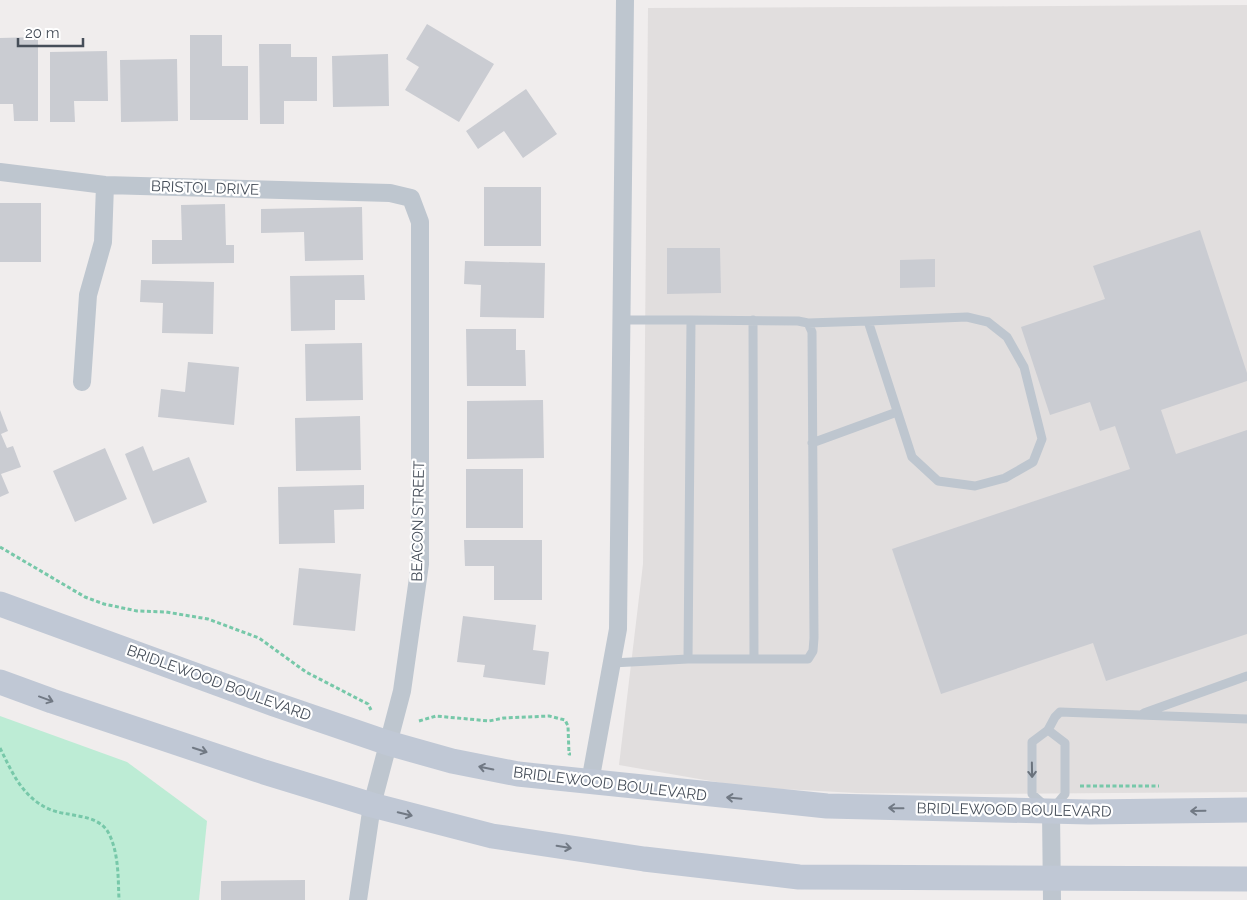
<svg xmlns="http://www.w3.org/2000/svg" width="1247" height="900" font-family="Raleway,sans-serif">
<rect width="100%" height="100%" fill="#f0eded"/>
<path fill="#e1dede" d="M 1247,5 L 1247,792 L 989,794 L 857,793 L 745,787 L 619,765 L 643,564 L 648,8 Z"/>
<path fill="#bdecd5" d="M 0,716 L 127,762 L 207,821 L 199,900 L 0,900 Z"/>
<path fill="#caccd2" d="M 427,24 L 494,64 L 459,122 L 405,90 L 419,67 L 406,59 Z
M 190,35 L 222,35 L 222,66 L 248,66 L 248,120 L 190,120 Z
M 38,37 L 38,121 L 14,121 L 13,104 L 0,104 L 0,38 Z
M 259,44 L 291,44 L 291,57 L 317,57 L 317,101 L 284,101 L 284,124 L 260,124 Z
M 107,51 L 108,101 L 74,101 L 75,122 L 50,122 L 50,52 Z
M 388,54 L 389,106 L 333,107 L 332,56 Z
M 177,59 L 178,121 L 121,122 L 120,60 Z
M 526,89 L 557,134 L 523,158 L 504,131 L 478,149 L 466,131 Z
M 484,187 L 541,187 L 541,246 L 484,246 Z
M 0,203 L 41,203 L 41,262 L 0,262 Z
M 225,204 L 226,245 L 234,245 L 234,263 L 152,264 L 152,240 L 182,240 L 181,205 Z
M 362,207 L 363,260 L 305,261 L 304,232 L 261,233 L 261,209 Z
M 1200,230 L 1247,373 L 1247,381 L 1161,410 L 1176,454 L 1247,430 L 1247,634 L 1106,681 L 1093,643 L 941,694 L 892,549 L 1130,469 L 1115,426 L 1100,431 L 1090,402 L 1050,415 L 1021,327 L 1105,299 L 1093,266 Z
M 667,248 L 720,248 L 721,293 L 667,294 Z
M 935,259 L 935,287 L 900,288 L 900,260 Z
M 465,261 L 545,263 L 544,318 L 480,317 L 481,285 L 464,284 Z
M 364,275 L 365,300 L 335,300 L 335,330 L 291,331 L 290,276 Z
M 141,280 L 214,282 L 213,334 L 162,333 L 163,303 L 140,302 Z
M 466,329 L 516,329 L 516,350 L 525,350 L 526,386 L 467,386 Z
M 362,343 L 363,400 L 306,401 L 305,344 Z
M 188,362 L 239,367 L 234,425 L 158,417 L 161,389 L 185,392 Z
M 543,400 L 544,458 L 467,459 L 467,401 Z
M 0,410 L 8,431 L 1,434 L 7,448 L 13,446 L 21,467 L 1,474 L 9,493 L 0,497 Z
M 360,416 L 361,470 L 296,471 L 295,418 Z
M 143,446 L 153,471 L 189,457 L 207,502 L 153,524 L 125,454 Z
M 105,448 L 127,499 L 75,522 L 53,471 Z
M 466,469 L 523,469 L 523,528 L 466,528 Z
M 364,485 L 364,509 L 334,510 L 335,543 L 279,544 L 278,487 Z
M 464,540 L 542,540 L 542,600 L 494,600 L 494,566 L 465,566 Z
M 299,568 L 361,574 L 355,631 L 293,625 Z
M 463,616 L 536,625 L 533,650 L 549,652 L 545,685 L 483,677 L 485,665 L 457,662 Z
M 305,880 L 305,900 L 221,900 L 221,881 Z"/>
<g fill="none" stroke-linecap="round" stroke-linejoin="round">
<path stroke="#77c8a9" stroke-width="3" stroke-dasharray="4 2.5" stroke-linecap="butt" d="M 0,547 L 85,597 L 104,604 L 137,611 L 166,612 L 208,619 L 259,638 L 306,672 L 368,704 L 371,710
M 419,721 L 436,716 L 489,721 L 504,718 L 549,716 L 565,720 L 568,726 L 569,754 L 571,754
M 0,748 C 12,772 22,797 49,809 C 66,817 97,813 108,832 C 119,852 118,878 119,900
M 1080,786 L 1159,786"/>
<path stroke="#bec6cf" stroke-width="9" d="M 753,320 L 754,659
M 808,323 L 868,321 L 967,317 L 988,322 L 1007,337 L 1024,367 L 1042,439 L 1033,462 L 1005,478 L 975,486 L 938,481 L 912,457 L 868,321
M 812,443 L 897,412
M 688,659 L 808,659 L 813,651 L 814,638 L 812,332 L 808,323 L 798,321 L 691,320
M 612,663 L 688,659 L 691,320 L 622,320
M 1144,713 L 1247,676
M 1048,730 L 1065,743 L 1065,794 L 1051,811 L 1032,794 L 1032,742 L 1048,730 L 1055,717 L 1060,712 L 1247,719"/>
<path stroke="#bec6cf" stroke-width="18" d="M 0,172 L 105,185 L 390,193 L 411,198 L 420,222 L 420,564 L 402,691 L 372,805 L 358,900
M 82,382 L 88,295 L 103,242 L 105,185
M 590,782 L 618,629 L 625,0
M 1051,811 L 1052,900"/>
<path stroke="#c0c8d5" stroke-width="25" d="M 0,604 L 274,704 L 388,743 L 452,761 L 518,774 L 827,806 L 1089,812 L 1247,810
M 0,682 L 52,701 L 264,772 L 372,805 L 492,836 L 644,859 L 799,877 L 1247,879"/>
</g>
<defs><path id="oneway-shaft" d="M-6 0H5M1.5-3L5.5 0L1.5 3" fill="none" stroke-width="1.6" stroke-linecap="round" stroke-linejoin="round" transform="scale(1.25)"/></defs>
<g stroke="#717984">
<use href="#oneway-shaft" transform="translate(46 699) rotate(20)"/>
<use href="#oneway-shaft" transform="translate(200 750) rotate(18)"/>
<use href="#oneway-shaft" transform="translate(486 768) rotate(-168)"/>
<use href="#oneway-shaft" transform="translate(734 798) rotate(-175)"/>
<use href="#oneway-shaft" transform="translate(896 808) rotate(-179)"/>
<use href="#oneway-shaft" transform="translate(1198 811) rotate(179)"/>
<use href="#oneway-shaft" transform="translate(405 814) rotate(14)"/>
<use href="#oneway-shaft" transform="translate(564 847) rotate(9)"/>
</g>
<use stroke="#6a727c" href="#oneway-shaft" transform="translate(1032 770) rotate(89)"/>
<g text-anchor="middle" stroke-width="4.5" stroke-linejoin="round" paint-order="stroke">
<g font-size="15" fill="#464e59" stroke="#fff">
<text transform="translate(205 188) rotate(2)" y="5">BRISTOL DRIVE</text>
<text transform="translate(418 521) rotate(-89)" y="5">BEACON STREET</text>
<text transform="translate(219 683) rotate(20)" y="5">BRIDLEWOOD BOULEVARD</text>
<text transform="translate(610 784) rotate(7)" y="5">BRIDLEWOOD BOULEVARD</text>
<text transform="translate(1014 810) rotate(1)" y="5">BRIDLEWOOD BOULEVARD</text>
</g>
</g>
<path d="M18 38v8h65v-8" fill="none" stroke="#464e59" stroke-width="2.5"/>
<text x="25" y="38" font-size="15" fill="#464e59" stroke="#ffffff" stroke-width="4" paint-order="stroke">20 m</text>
</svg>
